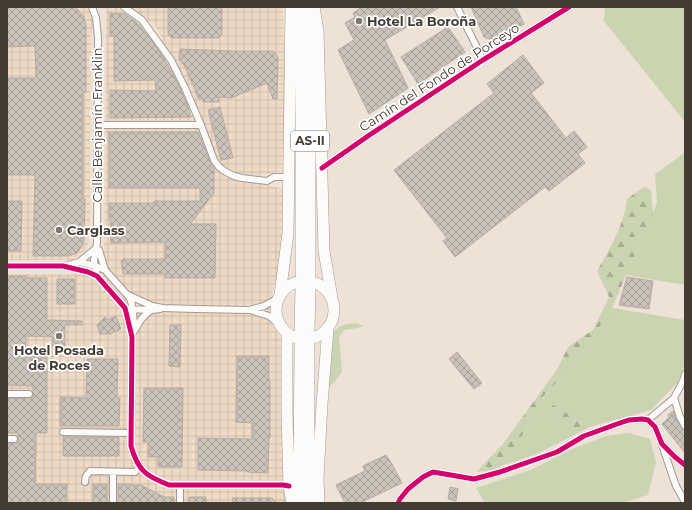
<svg xmlns="http://www.w3.org/2000/svg" width="692" height="510" font-family="Montserrat,sans-serif">
<defs>
<pattern id="industrial-grid" width="8" height="8" patternUnits="userSpaceOnUse"><rect width="8" height="8" fill="#efdac6"/><path d="M0 4h8M4 0v8" fill="none" stroke="#cebcab"/></pattern>
<pattern id="forest-firs" width="22" height="20" patternUnits="userSpaceOnUse"><rect width="22" height="20" fill="#cad4b0"/><path d="M5 1l3.5 6h-7zM16 11l3.5 6h-7z" fill="#a6ad90"/></pattern>
<pattern id="building-cross-hatch" width="8" height="8" patternUnits="userSpaceOnUse"><rect width="8" height="8" fill="#cbc2b9"/><path d="M0 0l8 8M0 8l8-8" fill="none" stroke="#a69f97"/></pattern>
</defs>
<rect width="100%" height="100%" fill="#eee2d6"/>
<path fill="url(#industrial-grid)" d="M 7,7 L 98,7 L 96,9 L 91,35 L 90,240 L 87,246 L 83,252 L 73,260 L 7,260 Z
M 106,7 L 116,7 L 137,20 L 167,58 L 187,97 L 213,163 L 230,179 L 259,183 L 284,189 L 284,233 L 278,274 L 272,294 L 271,323 L 274,326 L 282,341 L 289,503 L 7,503 L 7,274 L 76,274 L 104,252 Z
M 129,7 L 283,7 L 285,170 L 259,176 L 228,171 L 218,161 L 187,82 L 166,47 L 155,25 Z"/>
<path fill="#cad4b0" d="M 605,7 L 685,7 L 685,122 L 604,21 Z
M 685,151 L 685,285 L 626,275 L 657,203 L 655,174 L 683,154 Z
M 612,308 L 685,320 L 685,363 L 678,382 L 651,410 L 607,422 L 590,427 L 543,399 L 545,395 L 579,358 Z
M 356,323 L 363,326 L 358,328 L 344,330 L 339,337 L 342,372 L 337,379 L 327,389 L 333,332 C 341,325 345,324 356,323 Z
M 539,405 L 580,432 C 557,444 532,458 506,464 Z
M 629,433 L 650,439 L 656,462 L 648,495 L 621,503 L 485,503 L 476,488 L 533,469 L 572,449 L 606,436 Z"/>
<path fill="url(#forest-firs)" d="M 644,187 L 651,190 L 653,213 L 612,308 L 579,358 L 542,398 L 590,427 L 580,432 L 539,405 L 506,464 L 492,470 L 476,472 L 503,444 L 558,368 L 568,347 L 593,330 L 609,297 L 597,271 C 610,248 624,225 627,199 Z"/>
<path fill="url(#building-cross-hatch)" stroke="#b5aca2" d="M 7,7 L 75,7 L 79,11 L 84,17 L 86,25 L 86,92 L 83,92 L 83,199 L 85,199 L 84,240 L 82,246 L 77,253 L 68,256 L 33,256 L 35,175 L 7,175 L 7,78 L 36,78 L 35,46 L 7,47 Z
M 168,7 L 222,7 L 222,34 L 219,38 L 172,38 L 168,35 Z
M 362,7 L 440,7 L 385,40 L 408,88 L 369,114 L 338,50 L 354,40 L 345,23 L 355,17 L 353,13 Z
M 471,7 L 516,7 L 524,24 L 491,39 L 489,39 L 484,37 Z
M 110,13 L 125,14 L 138,24 L 152,41 L 163,57 L 176,80 L 186,101 L 191,117 L 110,118 L 110,90 L 156,91 L 155,80 L 114,81 L 114,36 L 110,36 Z
M 448,27 L 465,52 L 418,84 L 401,57 Z
M 180,49 L 232,51 L 273,51 L 278,57 L 277,99 L 273,99 L 267,83 L 231,98 L 218,97 L 219,102 L 203,102 L 203,99 L 199,99 L 185,67 L 179,58 Z
M 523,55 L 544,83 L 531,93 L 566,138 L 574,131 L 587,147 L 578,154 L 585,163 L 549,191 L 545,187 L 455,257 L 443,241 L 447,238 L 394,170 L 494,93 L 487,84 Z
M 220,107 L 233,158 L 221,160 L 208,110 Z
M 109,132 L 198,132 L 210,162 L 213,168 L 214,168 L 214,193 L 190,224 L 216,224 L 215,278 L 165,278 L 165,274 L 123,274 L 121,261 L 124,260 L 123,259 L 165,259 L 165,242 L 111,243 L 110,218 L 109,218 L 109,203 L 154,203 L 154,201 L 200,201 L 200,188 L 109,188 Z
M 7,201 L 22,201 L 21,251 L 7,251 Z
M 7,276 L 26,276 L 26,278 L 47,278 L 47,320 L 82,321 L 82,325 L 65,325 L 65,346 L 52,346 L 53,337 L 26,336 L 26,351 L 47,352 L 47,433 L 36,433 L 35,484 L 67,484 L 66,503 L 7,503 L 7,444 L 18,443 L 18,433 L 7,433 L 7,398 L 33,398 L 33,386 L 7,385 Z
M 627,277 L 653,281 L 649,309 L 619,305 Z
M 57,279 L 75,279 L 75,304 L 57,304 Z
M 116,316 L 121,329 L 110,334 L 100,334 L 97,325 L 105,317 L 107,320 Z
M 170,325 L 181,325 L 180,367 L 169,366 Z
M 457,352 L 482,383 L 474,389 L 449,359 Z
M 237,356 L 269,356 L 269,381 L 270,381 L 270,438 L 269,438 L 268,473 L 247,472 L 247,471 L 198,470 L 198,438 L 252,439 L 252,423 L 236,422 Z
M 87,359 L 118,359 L 117,398 L 120,398 L 119,426 L 60,426 L 60,397 L 86,398 Z
M 144,388 L 183,388 L 182,467 L 158,467 L 158,457 L 148,457 L 148,442 L 143,442 Z
M 673,411 L 676,419 L 681,428 L 685,430 L 685,453 L 662,424 L 669,417 L 668,415 Z
M 63,437 L 119,437 L 119,456 L 63,456 Z
M 386,455 L 392,464 L 402,483 L 360,503 L 345,503 L 336,485 L 365,471 L 363,466 Z
M 93,484 L 107,484 L 107,503 L 93,503 Z
M 118,484 L 130,484 L 130,485 L 141,485 L 164,497 L 174,497 L 174,503 L 118,503 Z
M 450,487 L 458,489 L 456,501 L 448,499 Z
M 189,497 L 206,497 L 206,503 L 189,503 Z
M 232,498 L 272,498 L 276,503 L 233,503 Z"/>
<g fill="none" stroke-linecap="round" stroke-linejoin="round">
<path stroke="#ccc1b5" stroke-width="11" stroke-dasharray="11 5.5" stroke-linecap="butt" d="M 300,346 L 300,330
M 309,346 L 309,330"/>
<defs>
<path id="minor" d="M 92,7 L 96,18 L 98,38 L 97,243 L 94,261 L 97,276
M 124,7 L 142,20 L 171,60 L 185,88 L 201,125 L 214,160 L 219,167 L 226,172 L 234,176 L 242,178 L 267,181 L 274,177 L 284,177 L 290,178
M 457,7 L 483,60
M 98,125 L 201,125
M 322,168 L 368,136 L 483,60 L 569,7
M 99,250 L 105,270
M 79,262 L 95,249
M 7,266 L 63,266 L 88,272 L 97,276 L 125,308 L 132,337 L 131,446 C 138,471 146,476 169,485 L 283,485 L 289,486
M 65,266 L 79,262 L 95,266 L 105,270 L 130,298 C 134,309 134,320 134,331
M 128,295 L 152,306 L 163,308 L 196,309 L 249,310 L 264,306 L 278,298
M 129,309 L 152,310 L 160,309
M 250,310 L 269,316 L 279,324
M 135,330 C 139,322 143,315 152,310
M 7,394 L 29,394
M 674,398 L 680,417 L 685,426
M 648,420 L 674,398 L 683,381 L 685,374
M 63,432 L 131,433
M 7,439 L 14,439
M 662,445 L 676,486 L 685,502
M 85,482 L 86,476 L 90,471 L 135,472 L 140,467
M 113,503 L 113,472
M 180,503 L 180,485
M 398,503 L 400,499 L 408,489 L 423,477 L 433,472 L 474,479 L 500,472 L 557,452 L 584,436 L 617,424 L 629,420 L 642,419 L 648,420 L 655,427 L 662,444 L 675,457 L 685,465"/>
<path id="trunk" d="M 299,7 L 301,34 L 301,274
M 314,7 L 318,31 L 324,251 L 332,298
M 307,11 L 310,33 L 310,275
M276 310a29 29 0 1 1 58 0a29 29 0 1 1-58 0Z
M 280,295 L 288,233 L 291,7
M 300,330 L 301,289
M 309,330 L 310,288
M 287,333 L 287,413 L 289,486 L 292,503
M 300,346 L 299,475 L 301,503
M 309,346 L 309,475 L 311,503
M 319,503 L 318,478 L 322,404 L 328,328"/>
</defs>
<use href="#minor" stroke="#a39a91" stroke-width="8"/>
<use href="#trunk" stroke="#a39a91" stroke-width="12"/>
<use href="#minor" stroke="#fcfbf9" stroke-width="6"/>
<use href="#trunk" stroke="#fcfbf9" stroke-width="11"/>
<defs>
<path id="cycleway" d="M 322,168 L 368,136 L 483,60 L 569,7
M 7,266 L 63,266 L 88,272 L 97,276 L 125,308 L 132,337 L 131,446 C 138,471 146,476 169,485 L 283,485 L 289,486
M 398,503 L 400,499 L 408,489 L 423,477 L 433,472 L 474,479 L 500,472 L 557,452 L 584,436 L 617,424 L 629,420 L 642,419 L 648,420 L 655,427 L 662,444 L 675,457 L 685,465"/>
</defs>
<use href="#cycleway" stroke="#fff" stroke-width="8"/>
<use href="#cycleway" stroke="#d6006c" stroke-width="5"/>
</g>
<g fill="#80756b" stroke="#fff" stroke-width="1.5">
<circle cx="359" cy="21" r="4"/>
<circle cx="59" cy="230" r="4"/>
<circle cx="59" cy="336" r="4"/>
</g>
<g text-anchor="middle" stroke-width="3.5" stroke-linejoin="round" paint-order="stroke">
<rect fill="#fff" stroke="#7c7670" stroke-width="1" x="291" y="131" width="38" height="20" rx="3"/>
<g font-size="12" font-weight="bold" fill="#443b32">
<text x="310" y="145">AS-II</text>
</g>
<g font-size="13" font-weight="bold" fill="#443b32" stroke="#fff" text-anchor="start">
<text x="367" y="26">Hotel La Boroña</text>
<text x="67" y="235">Carglass</text>
<text x="59" y="355" text-anchor="middle">Hotel Posada<tspan x="59" dy="15">de Roces</tspan></text>
</g>
<g font-size="13" fill="#443b32" stroke="#fff">
<text transform="translate(439 77) rotate(-33)" y="5">Camín del Fondo de Porceyo</text>
<text transform="translate(97 125) rotate(-90)" y="5">Calle Benjamín Franklin</text>
</g>
</g>
<rect width="692" height="510" fill="none" stroke="#443b32" stroke-width="16"/>
</svg>
